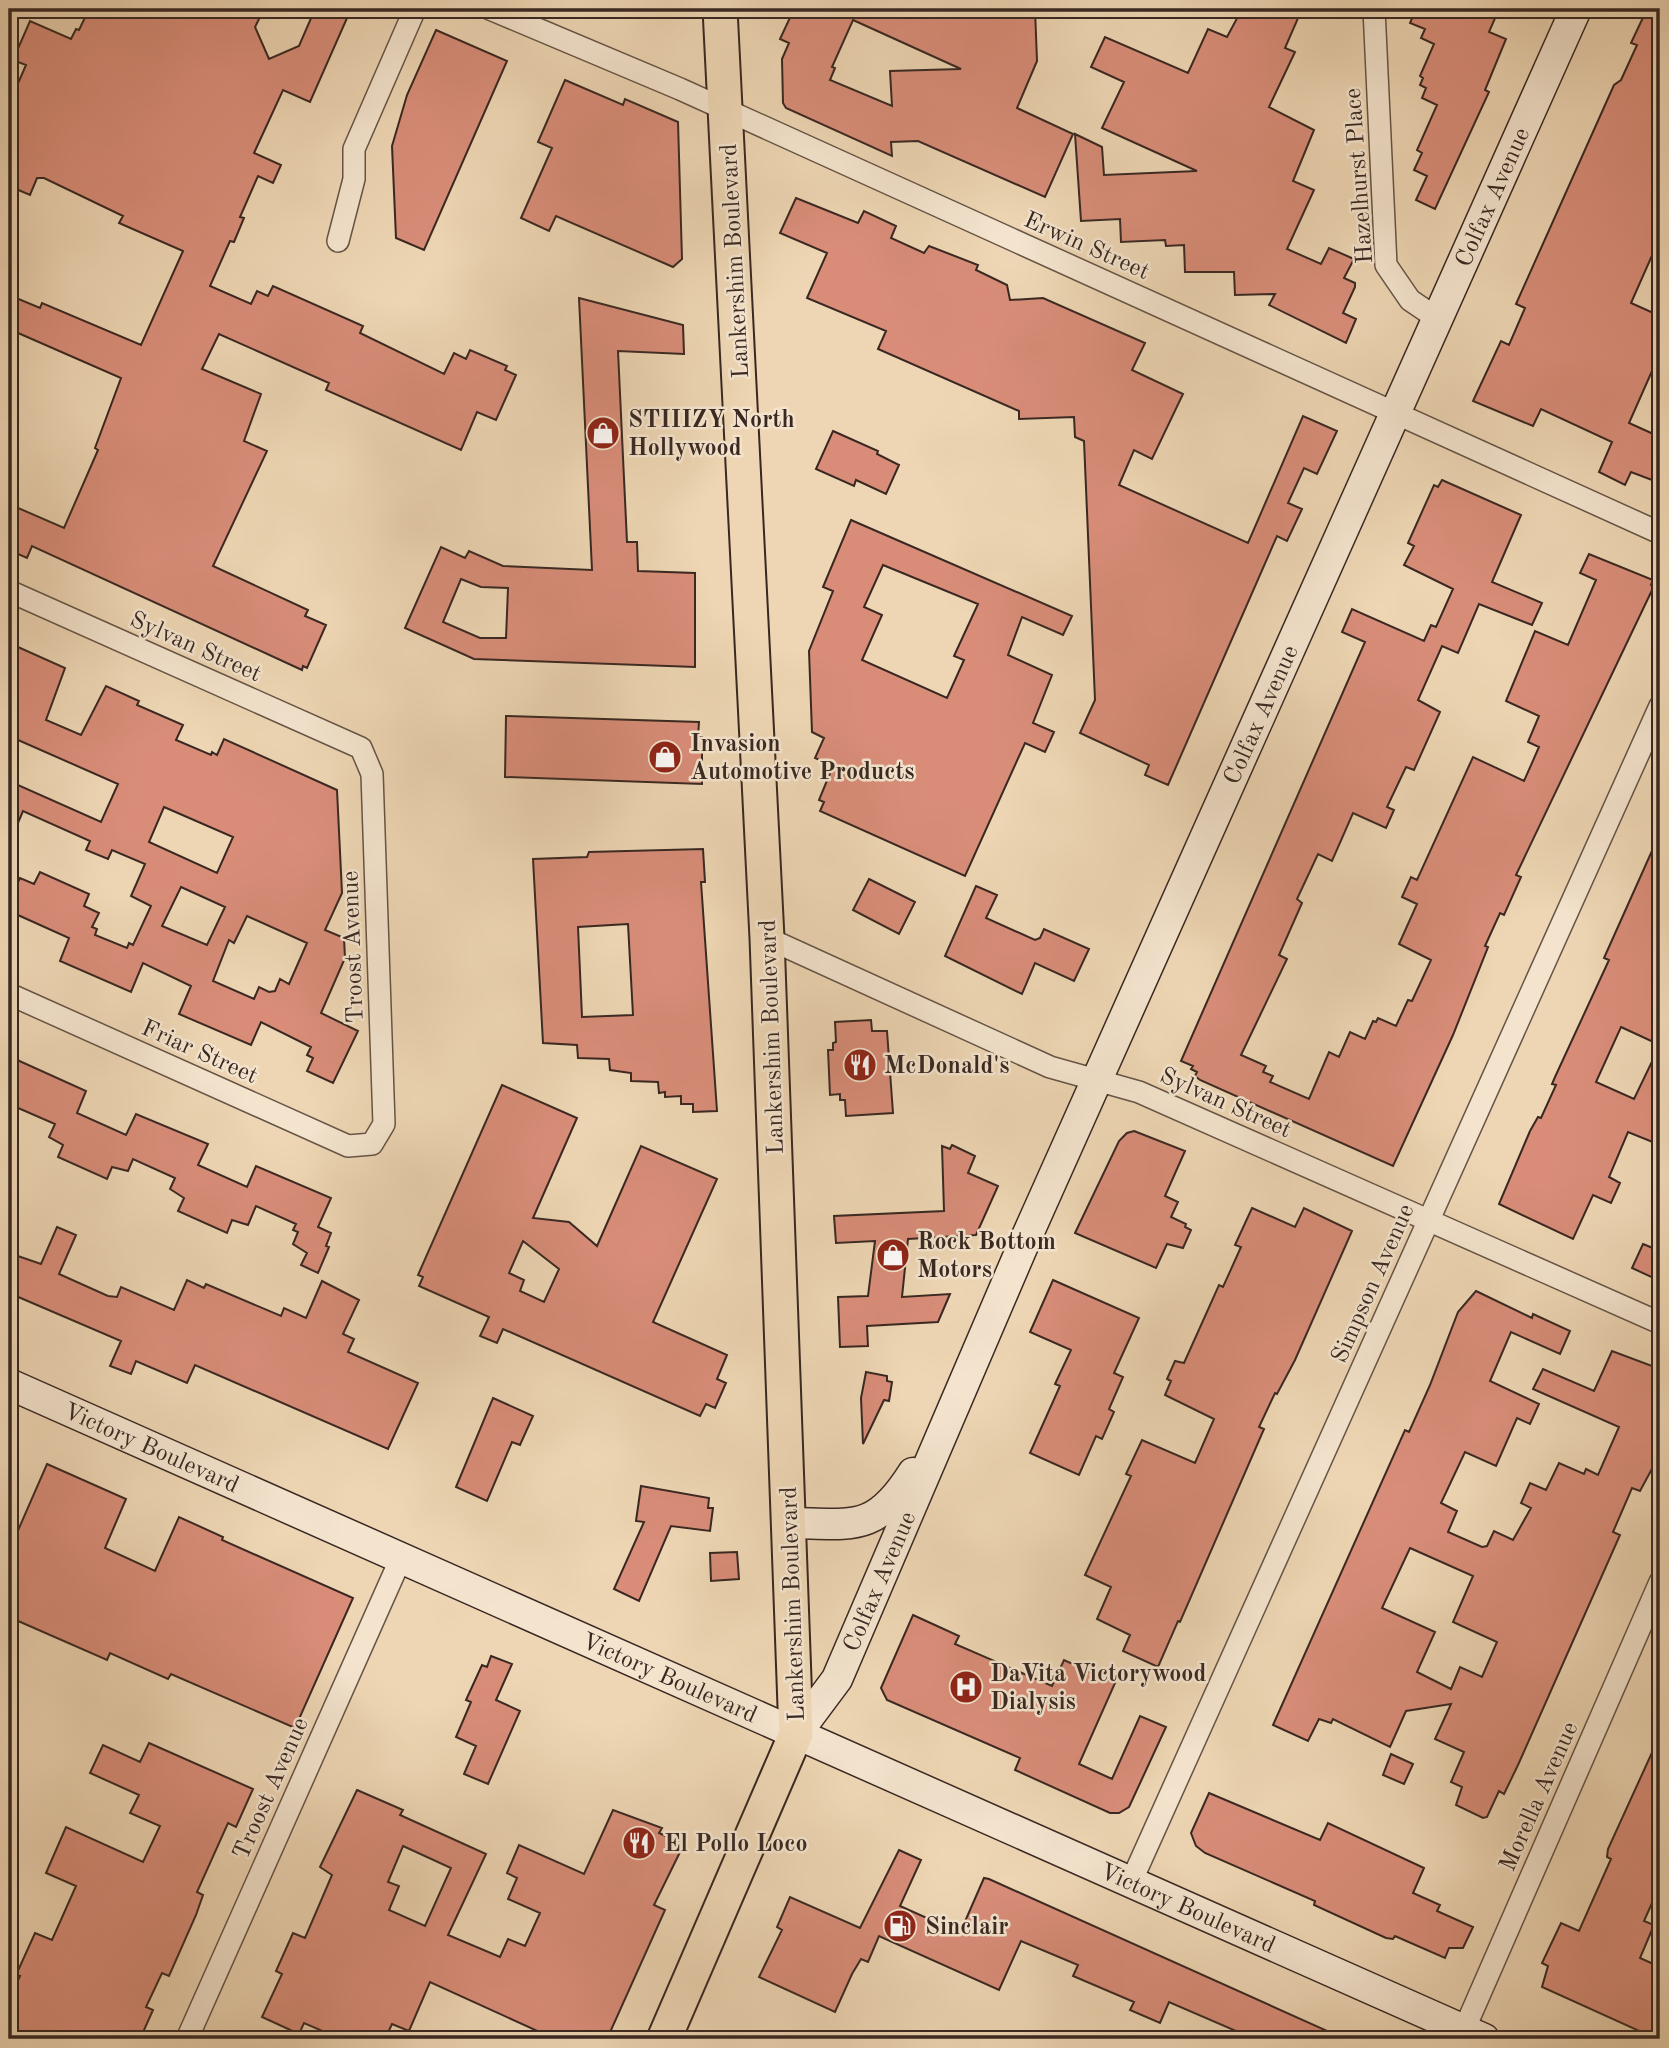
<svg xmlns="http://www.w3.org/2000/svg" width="1669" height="2048" font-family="'Old Standard TT',serif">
<rect width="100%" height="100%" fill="#eed6b4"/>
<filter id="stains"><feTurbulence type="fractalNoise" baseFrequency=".00286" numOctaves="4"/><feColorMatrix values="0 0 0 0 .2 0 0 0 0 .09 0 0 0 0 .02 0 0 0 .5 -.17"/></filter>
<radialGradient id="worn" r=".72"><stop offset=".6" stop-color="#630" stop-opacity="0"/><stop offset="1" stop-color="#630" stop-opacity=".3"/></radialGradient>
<path fill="#d98d79" stroke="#392822" stroke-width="2" fill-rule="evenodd" d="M 89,9 L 264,9 L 255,27 L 269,59 L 299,46 L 315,9 L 351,9 L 310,102 L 283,90 L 254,153 L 281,165 L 273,183 L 258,176 L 240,217 L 244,218 L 234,242 L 230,241 L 210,286 L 251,304 L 257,291 L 268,296 L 273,286 L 363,326 L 360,333 L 444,374 L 454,353 L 466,359 L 470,350 L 507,366 L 505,370 L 516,375 L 496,420 L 477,412 L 461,450 L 326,390 L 329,383 L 219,334 L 202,369 L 261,394 L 244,441 L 267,451 L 213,566 L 308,610 L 305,616 L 326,625 L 307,668 L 303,666 L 302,670 L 32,546 L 27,558 L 9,550 L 9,504 L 64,528 L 98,450 L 95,448 L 121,378 L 9,329 L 9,295 L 40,308 L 42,303 L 141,345 L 183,251 L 119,223 L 123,216 L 44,178 L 37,178 L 30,195 L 9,186 L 9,104 L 26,65 L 13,60 L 30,21 L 71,39 L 76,29 L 79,30 Z
M 794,9 L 1035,9 L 1037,61 L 1017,108 L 1073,134 L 1045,197 L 918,141 L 891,142 L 892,156 L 786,108 L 783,103 L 782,59 L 789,43 L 780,39 ZM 853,20 L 961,69 L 890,71 L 892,106 L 830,80 L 835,68 L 832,67 Z
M 1242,9 L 1302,9 L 1285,48 L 1295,52 L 1269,107 L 1314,130 L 1293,181 L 1314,190 L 1287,249 L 1321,264 L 1329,248 L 1354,259 L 1344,278 L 1355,283 L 1355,287 L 1343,313 L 1356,319 L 1346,343 L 1269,305 L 1275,294 L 1235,295 L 1234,272 L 1185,272 L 1184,245 L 1166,246 L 1165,240 L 1121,242 L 1120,219 L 1081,221 L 1075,134 L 1102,147 L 1104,175 L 1197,171 L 1102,128 L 1124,82 L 1091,67 L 1105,37 L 1188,73 L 1208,29 L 1227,37 Z
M 1416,9 L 1499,9 L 1489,32 L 1506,39 L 1485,90 L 1489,92 L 1435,209 L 1416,200 L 1427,176 L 1414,170 L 1422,153 L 1417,150 L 1437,105 L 1422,98 L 1426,88 L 1420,85 L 1423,78 L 1420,76 L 1434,44 L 1421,38 L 1425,29 L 1410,23 Z
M 1647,9 L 1660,9 L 1660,253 L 1654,251 L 1631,303 L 1660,316 L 1660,353 L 1629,423 L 1660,437 L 1660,483 L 1631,472 L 1625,485 L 1599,472 L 1612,442 L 1541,409 L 1533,426 L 1473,401 L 1501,341 L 1509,345 L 1525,308 L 1516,304 L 1614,85 L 1621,80 L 1637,45 L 1631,43 Z
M 436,30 L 507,61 L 424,250 L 396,238 L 392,146 L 407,95 Z
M 565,80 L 623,105 L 625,99 L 678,122 L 682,259 L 673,267 L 556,216 L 549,231 L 521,218 L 552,148 L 538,142 Z
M 796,198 L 858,223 L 864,211 L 896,226 L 891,238 L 924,253 L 929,246 L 978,265 L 976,270 L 1007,285 L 1010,300 L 1043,298 L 1145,343 L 1132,370 L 1183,394 L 1152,459 L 1134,450 L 1119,485 L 1248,543 L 1303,416 L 1337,431 L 1317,474 L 1304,468 L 1288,503 L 1302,509 L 1287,541 L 1277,536 L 1168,785 L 1145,775 L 1149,765 L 1080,733 L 1095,700 L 1084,441 L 1075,437 L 1074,417 L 1019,419 L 1019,411 L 878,349 L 886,331 L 807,298 L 827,253 L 780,233 Z
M 579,298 L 683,325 L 684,354 L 618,351 L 627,542 L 637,542 L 638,571 L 695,573 L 695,667 L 474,659 L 405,628 L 441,547 L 465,558 L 469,551 L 503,566 L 592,570 ZM 461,579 L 481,587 L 508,588 L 506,638 L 480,638 L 443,622 Z
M 833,431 L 878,451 L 877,454 L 899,465 L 886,494 L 856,480 L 854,486 L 816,469 Z
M 1442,480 L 1521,515 L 1492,582 L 1542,603 L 1532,625 L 1479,604 L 1458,653 L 1442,646 L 1418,700 L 1440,712 L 1414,770 L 1406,767 L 1387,807 L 1394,810 L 1386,828 L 1353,813 L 1332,861 L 1318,854 L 1297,899 L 1302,903 L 1279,955 L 1287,959 L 1241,1055 L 1266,1066 L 1263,1072 L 1273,1076 L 1270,1082 L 1309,1099 L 1329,1052 L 1339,1057 L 1350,1032 L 1365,1039 L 1373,1021 L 1376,1022 L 1378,1018 L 1396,1026 L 1408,1000 L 1412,1001 L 1431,960 L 1399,944 L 1417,904 L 1402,897 L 1411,877 L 1417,880 L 1473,757 L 1524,781 L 1539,747 L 1528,742 L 1539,716 L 1506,701 L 1535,631 L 1568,645 L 1596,580 L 1580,573 L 1589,554 L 1653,580 L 1651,585 L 1654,586 L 1516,875 L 1521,877 L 1504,915 L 1500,913 L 1485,946 L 1488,947 L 1453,1035 L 1393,1166 L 1200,1080 L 1195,1076 L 1197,1072 L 1191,1069 L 1193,1066 L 1181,1061 L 1365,642 L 1342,632 L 1352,609 L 1424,641 L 1431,625 L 1436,627 L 1453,589 L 1404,565 L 1414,546 L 1408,543 L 1434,485 L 1438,487 Z
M 851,520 L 1072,616 L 1063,635 L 1022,617 L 1008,655 L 1052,675 L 1033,723 L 1054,732 L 1045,752 L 1025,743 L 965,876 L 820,811 L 824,802 L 819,800 L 833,766 L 815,758 L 824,738 L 812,732 L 809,651 L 833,591 L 823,587 ZM 883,565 L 978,604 L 954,656 L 964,660 L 947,698 L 862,660 L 882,615 L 864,607 Z
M 9,643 L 65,668 L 46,720 L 81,735 L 106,686 L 139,701 L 137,705 L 183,725 L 176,740 L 211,755 L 212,752 L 217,755 L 224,739 L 337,790 L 342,893 L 325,930 L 344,938 L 345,958 L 321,1013 L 358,1031 L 333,1083 L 307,1071 L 313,1058 L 307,1055 L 311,1047 L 261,1022 L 251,1045 L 179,1014 L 191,986 L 143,963 L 131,992 L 60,961 L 69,938 L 9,911 L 9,890 L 13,892 L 20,878 L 34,884 L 40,872 L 89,894 L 84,906 L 99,913 L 92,927 L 97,929 L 95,935 L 127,948 L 129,943 L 133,945 L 151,906 L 131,896 L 145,864 L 112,850 L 108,859 L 86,850 L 90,841 L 23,811 L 9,844 L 9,781 L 101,822 L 118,784 L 9,736 ZM 164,807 L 233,837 L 217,873 L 149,842 ZM 181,887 L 225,907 L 207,945 L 162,926 ZM 247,916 L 307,943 L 289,984 L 280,979 L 275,991 L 269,992 L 259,987 L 254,999 L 213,981 L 229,940 L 234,943 Z
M 506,716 L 699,722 L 698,737 L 702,737 L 702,784 L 505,777 Z
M 1660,833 L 1660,1145 L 1628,1132 L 1609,1177 L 1620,1183 L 1611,1203 L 1593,1195 L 1573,1239 L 1499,1204 L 1530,1131 L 1538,1117 L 1541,1118 L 1556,1085 L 1552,1084 L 1555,1077 L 1609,960 L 1604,958 ZM 1621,1027 L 1660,1045 L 1634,1099 L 1596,1082 Z
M 703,849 L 705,882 L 701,882 L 717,1111 L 693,1112 L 693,1104 L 681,1104 L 681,1096 L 665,1097 L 665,1092 L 659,1093 L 658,1082 L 631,1081 L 631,1073 L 610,1070 L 609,1059 L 578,1058 L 577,1045 L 543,1043 L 533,859 L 587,857 L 589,852 ZM 628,924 L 633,1015 L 582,1017 L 578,927 Z
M 869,879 L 915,902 L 899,934 L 853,910 Z
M 976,886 L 997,895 L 986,918 L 1035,940 L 1040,938 L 1044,929 L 1089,949 L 1074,981 L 1035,963 L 1022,994 L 945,956 Z
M 871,1020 L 872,1031 L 887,1031 L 893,1113 L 846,1116 L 845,1100 L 840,1100 L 840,1094 L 830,1095 L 828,1050 L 833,1050 L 833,1043 L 836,1042 L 835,1022 Z
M 15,1059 L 86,1091 L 77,1113 L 126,1135 L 136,1114 L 208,1144 L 198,1165 L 247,1187 L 256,1166 L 331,1198 L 318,1227 L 331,1233 L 326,1246 L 329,1247 L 318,1273 L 301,1265 L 307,1253 L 293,1244 L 298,1232 L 293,1230 L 296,1224 L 256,1206 L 248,1225 L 232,1220 L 227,1233 L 178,1211 L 184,1198 L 170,1189 L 175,1178 L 133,1159 L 128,1171 L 112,1167 L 107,1179 L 58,1157 L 63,1145 L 49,1137 L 55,1124 L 9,1104 L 9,1075 Z
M 502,1085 L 577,1118 L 533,1218 L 569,1222 L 597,1246 L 641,1146 L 717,1179 L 653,1322 L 727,1355 L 717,1379 L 726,1383 L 715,1408 L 706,1404 L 700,1416 L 503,1329 L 497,1343 L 480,1336 L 489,1317 L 419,1286 L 423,1277 L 418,1275 ZM 523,1241 L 559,1269 L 544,1302 L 520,1291 L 524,1280 L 509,1273 Z
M 1134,1131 L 1185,1151 L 1165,1196 L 1178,1202 L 1171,1217 L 1186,1224 L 1185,1227 L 1191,1230 L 1183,1248 L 1167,1244 L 1156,1268 L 1075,1233 L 1119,1141 L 1127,1133 Z
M 952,1145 L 975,1156 L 968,1173 L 998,1186 L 976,1235 L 908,1239 L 902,1297 L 950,1294 L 938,1322 L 867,1326 L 868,1346 L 840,1347 L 838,1297 L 868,1296 L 875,1241 L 836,1243 L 834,1216 L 944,1211 L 942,1146 L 950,1149 Z
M 1252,1208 L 1295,1227 L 1304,1208 L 1352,1231 L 1295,1360 L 1277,1394 L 1275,1393 L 1259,1427 L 1264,1429 L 1180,1622 L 1178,1621 L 1158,1667 L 1123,1651 L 1130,1635 L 1097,1619 L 1111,1587 L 1085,1575 L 1131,1476 L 1126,1474 L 1142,1440 L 1195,1463 L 1214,1419 L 1165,1395 L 1171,1381 L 1167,1379 L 1175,1361 L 1184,1363 L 1219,1285 L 1223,1287 L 1241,1247 L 1235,1245 Z
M 57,1227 L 76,1235 L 59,1274 L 108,1296 L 117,1297 L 121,1287 L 174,1310 L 187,1280 L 204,1288 L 206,1284 L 281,1316 L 284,1308 L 306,1318 L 322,1281 L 359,1300 L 343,1334 L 354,1339 L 348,1352 L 418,1383 L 388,1449 L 195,1365 L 187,1383 L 136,1361 L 131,1374 L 110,1366 L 121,1341 L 9,1293 L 9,1253 L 41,1264 Z
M 1643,1244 L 1660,1251 L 1660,1281 L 1632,1268 Z
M 1053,1280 L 1139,1318 L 1114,1373 L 1123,1377 L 1109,1409 L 1114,1412 L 1102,1439 L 1096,1436 L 1079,1475 L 1030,1453 L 1060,1386 L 1055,1384 L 1071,1350 L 1030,1332 Z
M 1476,1291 L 1532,1318 L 1533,1314 L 1570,1331 L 1560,1354 L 1511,1332 L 1490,1381 L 1539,1404 L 1530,1424 L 1517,1418 L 1496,1466 L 1465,1452 L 1441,1503 L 1457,1511 L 1448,1532 L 1482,1547 L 1487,1546 L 1494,1531 L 1513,1540 L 1531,1508 L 1521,1503 L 1530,1483 L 1546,1490 L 1559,1463 L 1584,1474 L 1586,1469 L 1598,1475 L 1619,1427 L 1533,1389 L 1543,1369 L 1594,1391 L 1612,1351 L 1660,1369 L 1660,1454 L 1640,1491 L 1632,1488 L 1613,1532 L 1620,1535 L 1518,1765 L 1504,1794 L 1499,1791 L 1487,1817 L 1483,1818 L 1456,1805 L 1462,1787 L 1451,1782 L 1464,1752 L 1435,1739 L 1451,1704 L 1406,1711 L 1390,1747 L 1333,1719 L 1331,1723 L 1319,1719 L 1308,1741 L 1273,1725 L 1405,1430 L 1409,1432 L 1430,1385 L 1458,1312 ZM 1410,1548 L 1473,1576 L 1453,1622 L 1497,1642 L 1482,1677 L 1460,1667 L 1451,1689 L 1417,1672 L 1435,1632 L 1382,1608 Z
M 866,1372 L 887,1376 L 887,1381 L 892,1382 L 889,1401 L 884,1400 L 863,1444 L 861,1398 Z
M 493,1398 L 533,1416 L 520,1445 L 512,1442 L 487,1501 L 456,1487 Z
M 47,1464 L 126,1499 L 105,1548 L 155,1571 L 179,1517 L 223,1537 L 222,1540 L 353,1598 L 295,1728 L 171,1674 L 168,1679 L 110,1653 L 107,1660 L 9,1617 L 9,1551 Z
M 641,1486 L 709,1498 L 708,1508 L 713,1508 L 710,1531 L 671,1526 L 639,1601 L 614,1589 L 644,1522 L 636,1521 Z
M 737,1552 L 739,1579 L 711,1581 L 710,1553 Z
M 913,1615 L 959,1636 L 955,1644 L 1052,1686 L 1064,1660 L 1115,1683 L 1079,1764 L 1112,1779 L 1140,1716 L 1166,1727 L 1129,1807 L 1119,1813 L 1110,1813 L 1015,1770 L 1020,1758 L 887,1700 L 881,1688 Z
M 491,1656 L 512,1664 L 496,1700 L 520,1711 L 488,1784 L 464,1774 L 476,1746 L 456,1737 L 471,1702 L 466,1700 L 482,1665 L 487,1667 Z
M 1660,1735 L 1660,1885 L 1644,1921 L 1654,1925 L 1640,1958 L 1660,1967 L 1660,2039 L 1657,2039 L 1542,1987 L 1548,1966 L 1542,1963 L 1561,1923 L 1579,1931 L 1611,1859 L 1607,1857 L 1608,1849 Z
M 149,1743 L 253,1789 L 236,1827 L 228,1823 L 197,1892 L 203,1895 L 196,1915 L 169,1976 L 162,1973 L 146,2007 L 153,2010 L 140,2039 L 26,2039 L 9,2032 L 9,2001 L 20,1976 L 16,1975 L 35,1933 L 52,1940 L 76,1886 L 46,1873 L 66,1827 L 143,1862 L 160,1826 L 130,1813 L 139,1795 L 90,1773 L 103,1745 L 140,1762 Z
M 1391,1754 L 1413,1764 L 1404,1784 L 1383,1775 Z
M 357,1790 L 403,1810 L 400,1815 L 486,1854 L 448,1935 L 500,1957 L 508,1939 L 525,1946 L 540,1913 L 508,1899 L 517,1878 L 507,1873 L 519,1845 L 584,1874 L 613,1810 L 662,1828 L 659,1833 L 681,1843 L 679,1847 L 682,1848 L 654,1905 L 665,1910 L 607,2039 L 555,2039 L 430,1982 L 409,2031 L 392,2024 L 385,2039 L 341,2039 L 304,2023 L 299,2034 L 262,2017 L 282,1974 L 276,1971 L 293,1933 L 305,1938 L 332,1875 L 320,1867 ZM 403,1846 L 451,1868 L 425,1926 L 389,1910 L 399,1886 L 388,1882 Z
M 1209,1793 L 1320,1840 L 1328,1823 L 1424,1868 L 1413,1893 L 1440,1905 L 1437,1911 L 1473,1927 L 1463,1948 L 1449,1948 L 1445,1958 L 1395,1936 L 1393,1939 L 1386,1938 L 1314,1905 L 1315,1901 L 1205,1853 L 1196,1846 L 1191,1833 Z
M 899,1850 L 921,1860 L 900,1906 L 960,1933 L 984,1878 L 989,1879 L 1345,2039 L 1241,2039 L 1243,2034 L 1169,2002 L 1160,2023 L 1130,2010 L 1134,2002 L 1073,1976 L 1078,1965 L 1021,1941 L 999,1990 L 879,1936 L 868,1962 L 861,1959 L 852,1974 L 835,2012 L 759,1977 L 782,1930 L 777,1927 L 790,1897 L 860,1928 Z"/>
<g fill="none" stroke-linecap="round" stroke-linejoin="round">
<defs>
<path id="street" d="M 490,9 L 680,89 L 1660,533
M 1374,9 L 1386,265 L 1410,300 L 1438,319
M 338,241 L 354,179 L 354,149 L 415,9
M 9,591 L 361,748 L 372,774 L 384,1124 L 372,1144 L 348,1146 L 9,994
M 767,938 L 1050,1067 L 1139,1092 L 1660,1323
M 1131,1882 L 1660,706
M 1464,2030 L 1660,1582
M 187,2039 L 401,1558"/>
<g id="secondary">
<path id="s1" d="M 9,1384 L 1484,2039"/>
<path d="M 790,1523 C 854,1524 875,1533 913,1473"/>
<path id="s2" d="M 796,1734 L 837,1679 L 1027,1236 L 1576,9"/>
</g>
<path id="primary" d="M 664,2039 L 796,1734 L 767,938 L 720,9"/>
</defs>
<use href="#street" stroke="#665446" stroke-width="24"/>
<use href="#secondary" stroke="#392822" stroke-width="33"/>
<use href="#primary" stroke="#392822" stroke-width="37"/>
<use href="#street" stroke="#f4e4ce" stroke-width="21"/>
<use href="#secondary" stroke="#f4e4ce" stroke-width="30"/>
<use href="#primary" stroke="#eed6b4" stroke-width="33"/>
</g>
<defs>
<symbol id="shop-disc" viewBox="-11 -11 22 22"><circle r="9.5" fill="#8f2418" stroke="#f4e4ce"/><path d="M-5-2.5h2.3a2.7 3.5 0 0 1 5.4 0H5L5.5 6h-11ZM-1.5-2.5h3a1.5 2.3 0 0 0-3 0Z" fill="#fff"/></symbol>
<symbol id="restaurant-disc" viewBox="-11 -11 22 22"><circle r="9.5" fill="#8f2418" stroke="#f4e4ce"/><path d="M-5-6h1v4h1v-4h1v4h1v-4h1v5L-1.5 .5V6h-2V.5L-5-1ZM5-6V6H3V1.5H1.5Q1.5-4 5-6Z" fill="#fff"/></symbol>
<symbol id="hospital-disc" viewBox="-11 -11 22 22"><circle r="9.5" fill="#8f2418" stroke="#f4e4ce"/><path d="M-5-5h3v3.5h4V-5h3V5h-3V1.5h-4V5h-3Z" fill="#fff"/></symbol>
<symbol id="fuel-disc" viewBox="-11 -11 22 22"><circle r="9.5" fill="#8f2418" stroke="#f4e4ce"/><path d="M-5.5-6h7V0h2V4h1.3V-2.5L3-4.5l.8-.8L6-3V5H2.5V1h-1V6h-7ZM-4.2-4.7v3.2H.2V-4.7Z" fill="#fff"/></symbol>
</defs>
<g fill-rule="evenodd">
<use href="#shop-disc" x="584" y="414" width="38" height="38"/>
<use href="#shop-disc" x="646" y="738" width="38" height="38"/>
<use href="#restaurant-disc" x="841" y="1046" width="38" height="38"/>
<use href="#shop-disc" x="874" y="1236" width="38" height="38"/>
<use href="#hospital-disc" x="947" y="1668" width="38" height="38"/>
<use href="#restaurant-disc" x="620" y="1824" width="38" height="38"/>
<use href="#fuel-disc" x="881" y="1907" width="38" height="38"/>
</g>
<g text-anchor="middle" stroke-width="5" stroke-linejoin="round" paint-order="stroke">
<g font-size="24" fill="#392822" stroke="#f4e4ce">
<text transform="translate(1358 176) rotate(-94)" y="8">Hazelhurst Place</text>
<text dy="8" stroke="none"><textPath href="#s2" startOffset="1689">Colfax Avenue</textPath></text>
<text transform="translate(1087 245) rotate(24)" y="8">Erwin Street</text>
<text transform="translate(734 261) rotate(-93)" y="8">Lankershim Boulevard</text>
<text transform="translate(196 646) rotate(24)" y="8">Sylvan Street</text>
<text dy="8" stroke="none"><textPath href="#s2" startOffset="1122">Colfax Avenue</textPath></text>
<text transform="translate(352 947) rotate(-92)" y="8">Troost Avenue</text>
<text transform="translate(771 1037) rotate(-92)" y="8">Lankershim Boulevard</text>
<text transform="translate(200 1051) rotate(24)" y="8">Friar Street</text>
<text transform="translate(1226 1102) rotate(24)" y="8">Sylvan Street</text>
<text transform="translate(1372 1283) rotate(-66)" y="8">Simpson Avenue</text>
<text dy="8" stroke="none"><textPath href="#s1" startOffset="156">Victory Boulevard</textPath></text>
<text dy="8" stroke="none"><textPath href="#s2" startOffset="175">Colfax Avenue</textPath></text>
<text transform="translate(792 1604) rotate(-92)" y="8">Lankershim Boulevard</text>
<text dy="8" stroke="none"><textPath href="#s1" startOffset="723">Victory Boulevard</textPath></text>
<text transform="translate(270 1788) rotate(-66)" y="8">Troost Avenue</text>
<text transform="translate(1538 1796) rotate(-66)" y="8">Morella Avenue</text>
<text dy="8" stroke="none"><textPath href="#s1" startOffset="1290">Victory Boulevard</textPath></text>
</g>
<g font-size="24" font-weight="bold" fill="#392822" stroke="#f4e4ce" text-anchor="start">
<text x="628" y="427">STIIIZY North<tspan x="628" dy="28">Hollywood</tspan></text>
<text x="690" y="751">Invasion<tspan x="690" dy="28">Automotive Products</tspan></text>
<text x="884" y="1073">McDonald's</text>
<text x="917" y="1249">Rock Bottom<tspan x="917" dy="28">Motors</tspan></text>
<text x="990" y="1681">DaVita Victorywood<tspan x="990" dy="28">Dialysis</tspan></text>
<text x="664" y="1851">El Pollo Loco</text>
<text x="925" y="1934">Sinclair</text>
</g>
</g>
<rect width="1669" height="2048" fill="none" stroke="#eed6b4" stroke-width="35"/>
<rect x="10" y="10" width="1648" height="2027" fill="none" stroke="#392822" stroke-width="3.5"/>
<rect x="18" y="18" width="1634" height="2013" fill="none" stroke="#392822" stroke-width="2"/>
<rect width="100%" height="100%" filter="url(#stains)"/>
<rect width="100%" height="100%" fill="url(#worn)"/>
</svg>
